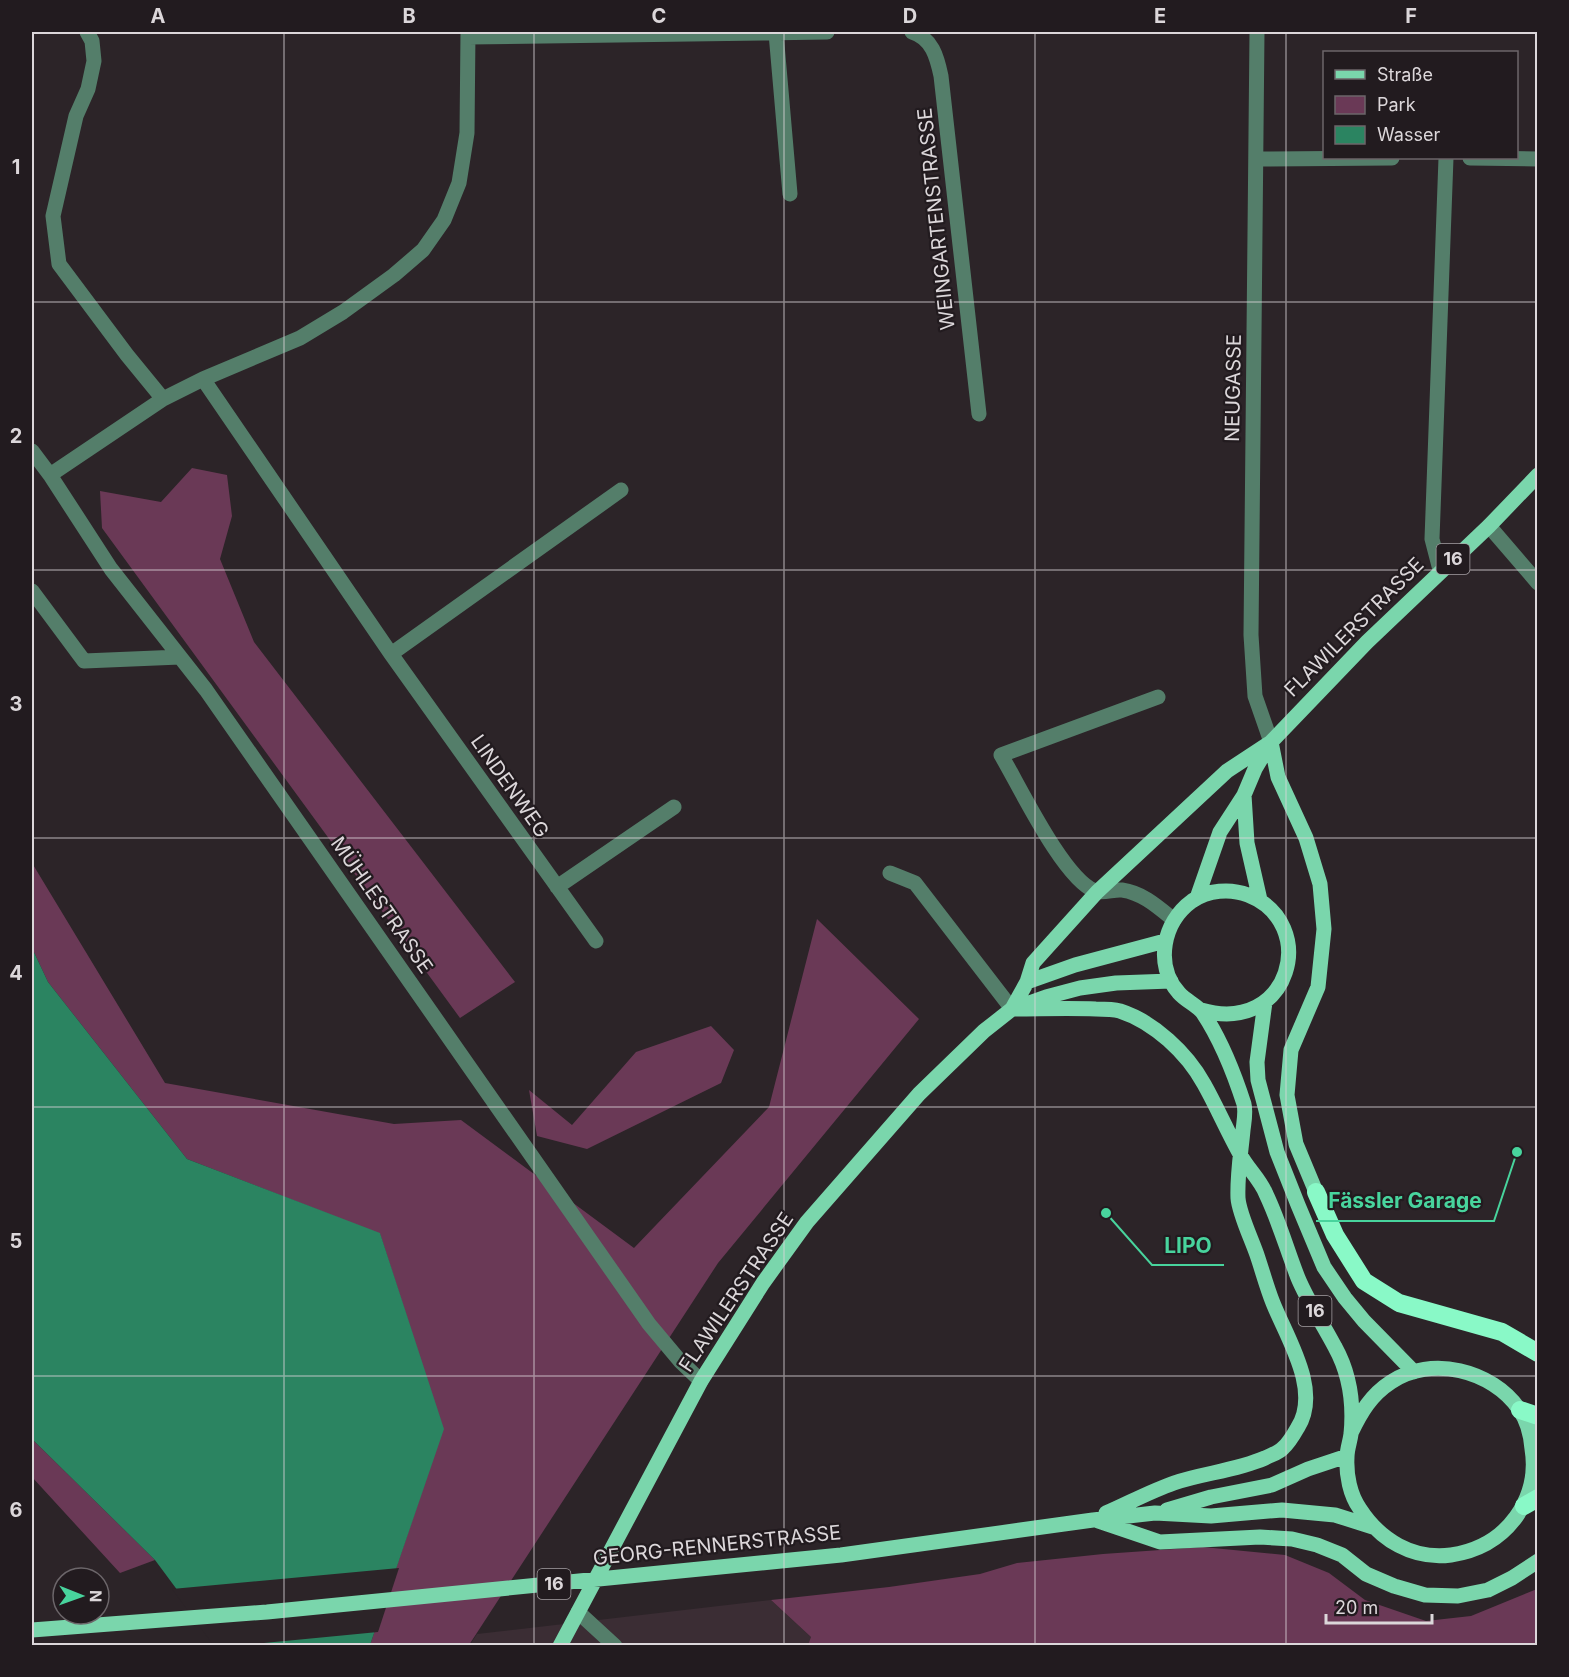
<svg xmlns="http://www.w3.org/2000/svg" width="1569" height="1677" font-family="Inter,sans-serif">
<rect width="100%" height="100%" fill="#2c2428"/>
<path fill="#3b2d34" d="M 771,1600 L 811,1637 L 808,1646 L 469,1646 L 477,1634 Z"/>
<path fill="#6a3956" d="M 192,468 L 227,475 L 232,516 L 220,559 L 254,642 L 515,982 L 460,1018 L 102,528 L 100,491 L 161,502 Z
M 32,863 L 165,1083 L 394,1124 L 461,1120 L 634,1248 L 769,1107 L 817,919 L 919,1019 L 718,1263 L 469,1645 L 370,1645 L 443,1429 L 380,1234 L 187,1159 L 48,982 L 32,948 Z
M 711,1026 L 734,1050 L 721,1083 L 587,1149 L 537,1136 L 529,1090 L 572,1125 L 636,1052 Z
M 32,1439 L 155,1560 L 120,1573 L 32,1477 Z
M 1203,1547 L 1285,1555 L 1329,1573 L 1365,1600 L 1426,1621 L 1471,1616 L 1537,1589 L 1537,1645 L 808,1645 L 811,1637 L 771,1600 L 889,1587 L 980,1574 L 1017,1563 L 1103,1554 Z"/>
<path fill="#2b8461" d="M 32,948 L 48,982 L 187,1159 L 380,1233 L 444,1429 L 370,1645 L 218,1645 L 155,1560 L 32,1439 Z"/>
<path fill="#2c2428" d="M 399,1568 L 378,1632 L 264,1643 L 214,1646 L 172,1589 Z"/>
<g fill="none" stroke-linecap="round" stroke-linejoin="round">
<path stroke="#547e6a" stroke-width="15" d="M 87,32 L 92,41 L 94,61 L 88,89 L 76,116 L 53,216 L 59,264 L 127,355 L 163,399
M 912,32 C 932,38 937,57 941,76 L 979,414
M 1257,32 L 1251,635 L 1255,696 L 1271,742
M 776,33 L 790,194
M 468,37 L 827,32
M 1470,158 L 1538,159
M 1256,159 L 1392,158
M 203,379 L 391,654 L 596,941
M 32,451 L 50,475 L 111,569 L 206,690 L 649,1324 L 680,1361 L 701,1381
M 50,475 L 163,399 L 203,379 L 300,338 L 343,312 L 394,275 L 423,250 L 444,220 L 459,183 L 467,133 L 468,32
M 1489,526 L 1538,583
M 1440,570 L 1432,539 L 1446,158
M 32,591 L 84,661 L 180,657
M 391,654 L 621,490
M 1158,697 L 1001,755 C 1020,787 1063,878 1095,891 C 1103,894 1114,889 1122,890 C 1143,893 1158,907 1174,920
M 890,873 L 915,883 L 1012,1009
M 557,887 L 674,807
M 578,1612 L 615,1646"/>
<path stroke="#7ad6ac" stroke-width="15" d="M 1271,742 L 1278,777 L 1306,838 L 1320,884 L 1324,929 L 1318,987 L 1291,1050 L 1287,1095 L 1296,1144 L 1316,1192
M 1244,795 L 1247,843 L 1260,900
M 1197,898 L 1220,832 L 1244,795 L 1255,769 L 1271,742 L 1367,642 L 1489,526 L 1538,475
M 1027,982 L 1075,965 L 1165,941
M 1265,1002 L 1257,1062 L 1258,1080 L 1277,1152 L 1298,1205 L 1324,1267 L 1345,1298 L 1364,1321 L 1414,1372
M 1012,1009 C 1040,1009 1068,1008 1096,1009 C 1104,1009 1113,1009 1120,1011 C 1154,1022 1187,1053 1204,1084 C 1217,1107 1227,1131 1240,1154 C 1247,1168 1260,1179 1266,1194 C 1279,1221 1287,1250 1298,1278 C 1308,1302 1323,1324 1335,1347 C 1350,1374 1354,1403 1351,1434 C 1350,1442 1347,1449 1347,1457 C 1346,1475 1350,1495 1360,1509 C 1380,1540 1413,1560 1451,1555 C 1478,1551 1500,1539 1516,1517 C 1530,1497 1536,1473 1532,1449 C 1531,1436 1527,1420 1519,1409 C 1492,1370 1431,1355 1391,1382 C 1371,1395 1361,1412 1351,1433
M 1012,1009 L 1027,982 L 1033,963 L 1097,892 L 1227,771 L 1268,744
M 1167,1510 L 1211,1497 L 1272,1485 L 1308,1469 L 1347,1456
M 1106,1513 C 1129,1503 1151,1491 1174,1483 C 1203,1473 1235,1471 1265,1458 C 1270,1455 1279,1453 1283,1448 C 1289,1443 1294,1434 1298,1427 C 1321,1390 1287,1338 1273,1303 C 1267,1288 1263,1273 1258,1258 C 1253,1242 1239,1214 1238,1198 C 1237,1176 1241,1152 1243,1130 C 1244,1122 1246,1112 1244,1104 C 1234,1073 1221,1040 1203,1013 C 1197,1005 1186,1001 1179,993 C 1154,965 1163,922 1192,901 C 1208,890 1230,888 1248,895 C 1320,923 1291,1036 1201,1010
M 1098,1521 L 1160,1542 L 1260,1537 L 1292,1539 L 1317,1545 L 1342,1555 L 1366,1574 L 1394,1586 L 1425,1595 L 1458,1596 L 1488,1590 L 1512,1578 L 1538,1561
M 32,1630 L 267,1612 L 841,1555 L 1093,1520 L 1155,1513 L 1211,1516 L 1282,1510 L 1335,1515 L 1373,1527
M 560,1646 L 701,1381 L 763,1283 L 807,1222 L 919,1094 L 984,1031 L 1012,1009 L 1046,997 L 1080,988 L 1116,983 L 1171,981"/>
<path stroke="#89f9c7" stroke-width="18" d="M 1316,1192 L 1335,1235 L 1364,1281 L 1399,1303 L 1502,1332 L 1538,1353
M 1520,1410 L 1538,1416
M 1524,1506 L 1538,1498"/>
</g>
<path fill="none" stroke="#dcd7da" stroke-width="1.5" stroke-opacity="0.55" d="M 284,32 L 284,1646M 534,32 L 534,1646M 784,32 L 784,1646M 1035,32 L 1035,1646M 1286,32 L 1286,1646M 32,302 L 1538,302M 32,570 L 1538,570M 32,838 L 1538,838M 32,1107 L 1538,1107M 32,1376 L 1538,1376"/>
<g text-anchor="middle" stroke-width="4.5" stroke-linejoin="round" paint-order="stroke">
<g fill="#221b1f" stroke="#a49fa2" stroke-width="1.5">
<rect x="1436.5" y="544" width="33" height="30" rx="4.5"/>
<rect x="1298.5" y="1296" width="33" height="30" rx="4.5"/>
<rect x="537.5" y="1569" width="33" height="30" rx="4.5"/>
</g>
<g font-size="18" font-weight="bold" fill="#dcd7da">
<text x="1453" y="565">16</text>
<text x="1315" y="1317">16</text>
<text x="554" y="1590">16</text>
</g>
<g font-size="20" fill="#dcd7da" stroke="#221b1f">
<text transform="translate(936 219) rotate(-96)" y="7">WEINGARTENSTRASSE</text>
<text transform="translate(1233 388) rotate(-89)" y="7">NEUGASSE</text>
<text transform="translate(1354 627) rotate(-45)" y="7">FLAWILERSTRASSE</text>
<text transform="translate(510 786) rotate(55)" y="7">LINDENWEG</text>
<text transform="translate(382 905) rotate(55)" y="7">MÜHLESTRASSE</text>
<text transform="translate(736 1292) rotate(-56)" y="7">FLAWILERSTRASSE</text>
<text transform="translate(717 1545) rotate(-6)" y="7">GEORG-RENNERSTRASSE</text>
</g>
</g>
<path fill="none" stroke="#48d49d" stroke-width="2" d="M1517 1152L1494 1221H1316M1106 1213L1152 1265H1224"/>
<g fill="#48d49d" stroke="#221b1f" stroke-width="2">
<circle cx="1517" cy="1152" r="6"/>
<circle cx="1106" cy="1213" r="6"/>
</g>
<g font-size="21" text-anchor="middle" font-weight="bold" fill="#48d49d" stroke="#221b1f" stroke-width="4.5" stroke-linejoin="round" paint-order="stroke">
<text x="1405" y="1208">Fässler Garage</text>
<text x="1188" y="1253">LIPO</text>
</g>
<rect width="1569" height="1677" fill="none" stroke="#221b1f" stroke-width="66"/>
<rect x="1323" y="51" width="195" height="108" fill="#221b1f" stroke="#6c666a" stroke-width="1.5"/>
<rect x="1335" y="70" width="30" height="9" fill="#7ad6ac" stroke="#6c666a" stroke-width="1.5"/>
<text x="1377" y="81" font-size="18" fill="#dcd7da">Straße</text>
<rect x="1335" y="96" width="30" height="18" fill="#6a3956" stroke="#6c666a" stroke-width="1.5"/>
<text x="1377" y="111" font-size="18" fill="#dcd7da">Park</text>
<rect x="1335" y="126" width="30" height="18" fill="#2b8461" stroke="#6c666a" stroke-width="1.5"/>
<text x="1377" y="141" font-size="18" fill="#dcd7da">Wasser</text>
<g transform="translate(81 1596) rotate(91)"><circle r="28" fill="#221b1f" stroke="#6c666a" stroke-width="1.5"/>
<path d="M0-4.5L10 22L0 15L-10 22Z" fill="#48d49d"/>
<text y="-9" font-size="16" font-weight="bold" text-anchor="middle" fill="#dcd7da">N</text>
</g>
<path d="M1326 1614v9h106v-9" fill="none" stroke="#dcd7da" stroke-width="3"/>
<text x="1335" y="1614" font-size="18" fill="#dcd7da" stroke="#221b1f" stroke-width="4.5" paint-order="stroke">20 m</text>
<rect x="33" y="33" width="1503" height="1611" fill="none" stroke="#dcd7da" stroke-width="2"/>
<g font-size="20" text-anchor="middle" font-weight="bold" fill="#dcd7da">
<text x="158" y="23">A</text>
<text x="409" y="23">B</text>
<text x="659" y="23">C</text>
<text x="910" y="23">D</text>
<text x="1160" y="23">E</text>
<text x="1411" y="23">F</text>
<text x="16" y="174">1</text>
<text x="16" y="443">2</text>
<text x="16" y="711">3</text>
<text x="16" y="980">4</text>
<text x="16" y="1248">5</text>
<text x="16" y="1517">6</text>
</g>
</svg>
